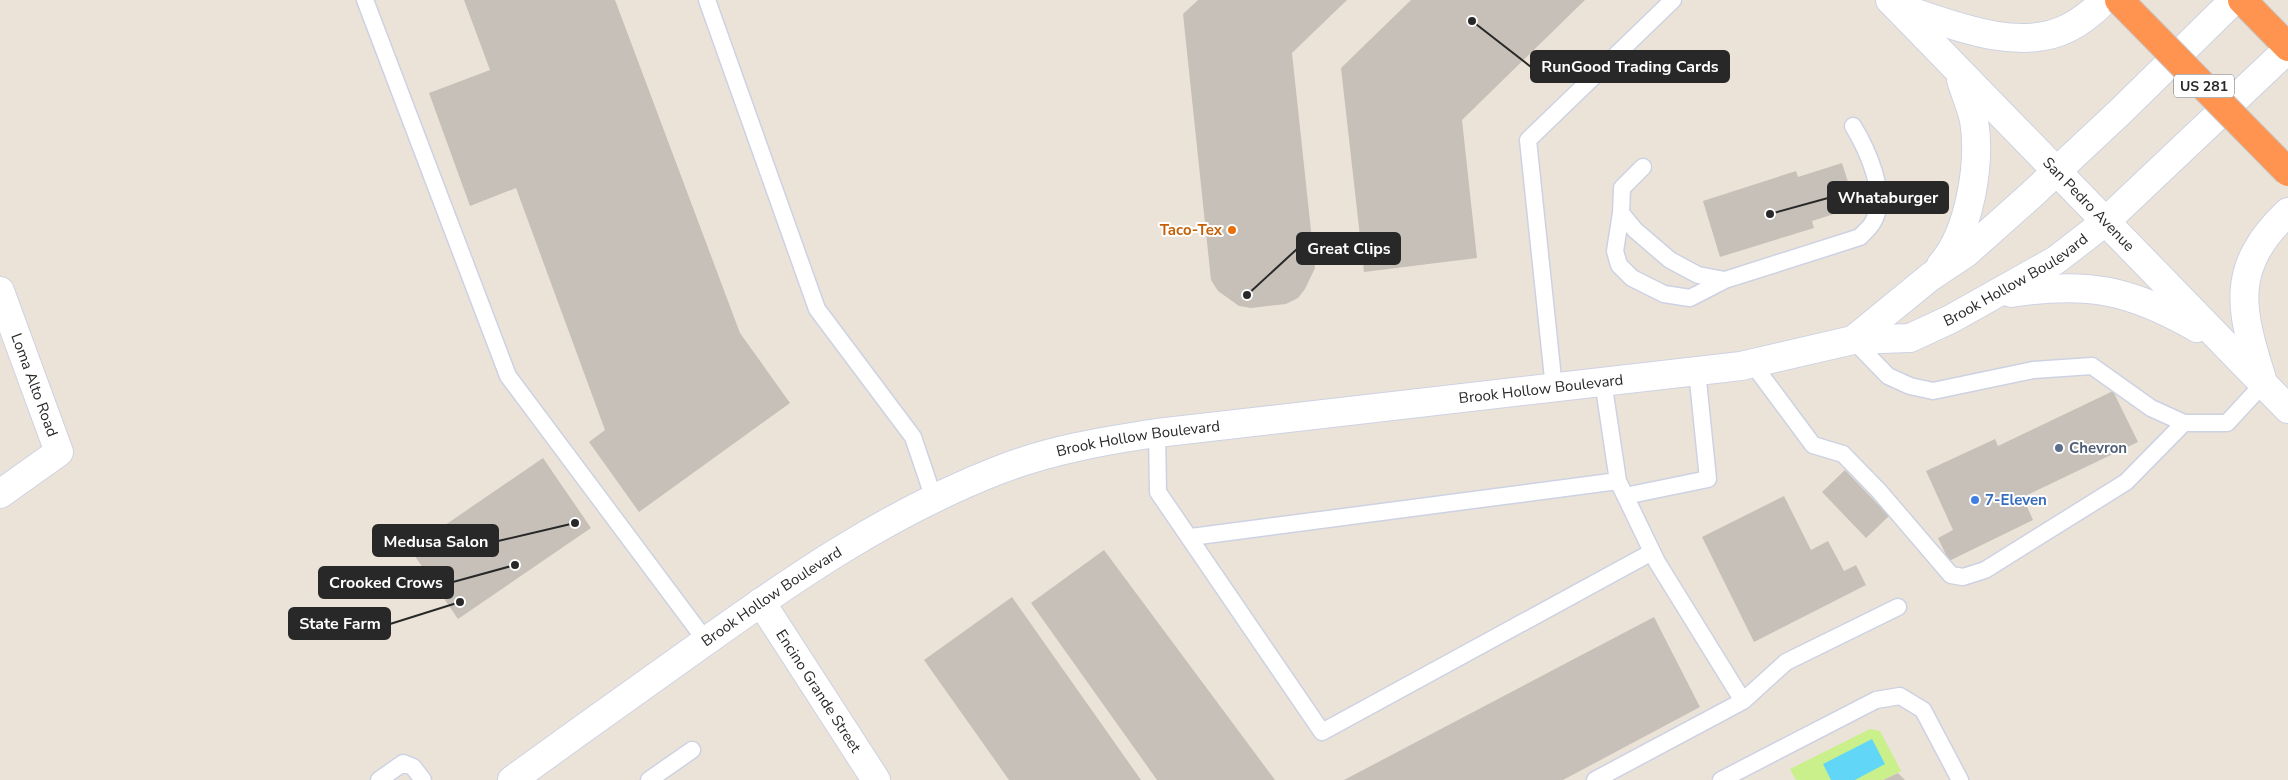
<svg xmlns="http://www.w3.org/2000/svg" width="2288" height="780" font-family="'Nunito Sans',sans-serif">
<rect width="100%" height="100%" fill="#ece3d8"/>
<path fill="#c9f08a" d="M 1870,729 L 1880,731 L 1901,771 L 1883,780 L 1796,780 L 1790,769 Z"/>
<path fill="#62d6f7" d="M 1872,739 L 1885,764 L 1855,780 L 1831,780 L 1823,764 Z"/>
<path fill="#c7c0b8" d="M 464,0 L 615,0 L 740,333 L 790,403 L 639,512 L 589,442 L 605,430 L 516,188 L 470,206 L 429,93 L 490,70 Z
M 1198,0 L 1347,0 L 1292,53 L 1315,268 L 1305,289 L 1298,298 L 1286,304 L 1251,308 L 1239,306 L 1218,291 L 1211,280 L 1183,14 Z
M 1411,0 L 1585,0 L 1462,120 L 1477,258 L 1364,272 L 1341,68 Z
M 1842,163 L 1856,207 L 1812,221 L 1814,228 L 1720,257 L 1703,201 L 1796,171 L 1798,177 Z
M 2113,391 L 2138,442 L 2023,497 L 2033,520 L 1949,561 L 1938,538 L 1953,530 L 1926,471 L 1995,439 L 1998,446 Z
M 543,458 L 591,528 L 458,619 L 410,549 Z
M 1845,470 L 1889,516 L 1866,538 L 1822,492 Z
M 1784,496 L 1811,550 L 1828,541 L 1844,571 L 1856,565 L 1866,585 L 1754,642 L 1702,537 Z
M 1104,550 L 1275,780 L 1157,780 L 1031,603 Z
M 1012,597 L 1141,780 L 1009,780 L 924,660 Z
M 1654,617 L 1700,707 L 1563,780 L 1344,780 Z
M 1898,773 L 1905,780 L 1883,780 Z"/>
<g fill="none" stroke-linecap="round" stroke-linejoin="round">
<defs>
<path id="lane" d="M 365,0 L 508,376 L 706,641
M 707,0 L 817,309 L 913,437 L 934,499
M 1643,167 L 1622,188 L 1621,213 L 1635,230 L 1670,260 L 1698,275 L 1725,280 L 1860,237 C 1864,232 1870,228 1873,222 C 1889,196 1867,149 1853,126
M 1621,213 L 1615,251 L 1619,265 L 1632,278 L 1664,294 L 1690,298 L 1725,280
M 1853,340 L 1888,376 L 1910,386 L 1933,391 L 2033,370 L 2092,366 L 2151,408 L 2184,423 L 2227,423 L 2263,384
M 1752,363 L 1813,445 L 1843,454 L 1879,491 L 1951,575 L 1963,577 L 1985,570 L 2126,482 L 2184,423
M 1603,381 L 1618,481 L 1657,562 L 1743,701
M 1554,388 L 1528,140 L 1673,0
M 1157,433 L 1158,492 L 1322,732 L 1652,552
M 1625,496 L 1708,479 L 1697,371
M 1191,537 L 1618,481
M 379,780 L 403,763 L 413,767 L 423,780
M 649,780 L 692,750
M 1595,780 L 1743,701 L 1786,662 L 1898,607
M 1721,780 L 1876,700 L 1900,696 L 1923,710 L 1960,780"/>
<g id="street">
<path id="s1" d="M 0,291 L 59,452 L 0,494"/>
<path id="s2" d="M 761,602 L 876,780"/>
</g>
<g id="secondary">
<path id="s3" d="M 1890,0 L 2288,409"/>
<path d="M 1898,7 C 1947,23 2018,54 2068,28 C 2082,21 2094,11 2105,0"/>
<path d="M 1941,265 C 1970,232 1981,162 1974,120 C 1971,107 1965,93 1961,80"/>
<path d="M 2011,293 C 2087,281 2131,290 2197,328"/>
<path d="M 1853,340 L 1930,277 L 1966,253 L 2029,197 L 2121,111 L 2234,0"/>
<path d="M 2262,379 C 2240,309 2229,268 2288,212"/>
<path id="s4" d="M 512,780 C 574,735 637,690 699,646 C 794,578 890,512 999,470 C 1050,450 1103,441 1157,433 L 1741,366 L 1853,340 L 1910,338 L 1951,319 L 2056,260 L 2105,222 L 2288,49"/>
</g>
<path id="highway" d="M 2242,0 L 2288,47"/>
</defs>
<use href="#lane" stroke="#cdd2e3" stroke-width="19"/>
<use href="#street" stroke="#cdd2e3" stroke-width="30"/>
<use href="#secondary" stroke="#cdd2e3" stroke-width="30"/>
<use href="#highway" stroke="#c7c7c7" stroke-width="30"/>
<use href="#lane" stroke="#fff" stroke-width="16"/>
<use href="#street" stroke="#fff" stroke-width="28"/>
<use href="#secondary" stroke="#fff" stroke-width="28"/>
<use href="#highway" stroke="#ff9450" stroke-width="28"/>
<defs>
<path id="highway-bridge" d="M 2119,0 L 2288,172"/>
</defs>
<use href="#highway-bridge" stroke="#c7c7c7" stroke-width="30" stroke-linecap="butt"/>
<use href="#highway-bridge" stroke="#ff9450" stroke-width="28"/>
</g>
<circle fill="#e8710a" stroke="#fff" stroke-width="2" cx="1232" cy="230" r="5"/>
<circle fill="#5c6f8a" stroke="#fff" stroke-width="2" cx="2059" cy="448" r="5"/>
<circle fill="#3f7fe0" stroke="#fff" stroke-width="2" cx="1975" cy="500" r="5"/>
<g text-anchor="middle" stroke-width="4" stroke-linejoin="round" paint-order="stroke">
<rect fill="#fff" stroke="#686868" stroke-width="1" x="2174" y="74.5" width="60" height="23" rx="4"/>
<g font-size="14" font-weight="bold" fill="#282828">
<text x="2204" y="91">US 281</text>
</g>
<g font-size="15" fill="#282828" stroke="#fff">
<text dy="5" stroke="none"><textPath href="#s3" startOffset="285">San Pedro Avenue</textPath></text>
<text dy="5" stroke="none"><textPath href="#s4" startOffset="1622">Brook Hollow Boulevard</textPath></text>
<text dy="5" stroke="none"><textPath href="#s1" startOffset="100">Loma Alto Road</textPath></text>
<text dy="5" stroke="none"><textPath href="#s4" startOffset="1128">Brook Hollow Boulevard</textPath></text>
<text dy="5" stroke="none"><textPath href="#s4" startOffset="722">Brook Hollow Boulevard</textPath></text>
<text dy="5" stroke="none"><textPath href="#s4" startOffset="318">Brook Hollow Boulevard</textPath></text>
<text dy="5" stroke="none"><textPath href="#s2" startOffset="106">Encino Grande Street</textPath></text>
</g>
<g font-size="15" font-weight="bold" fill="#c56008" stroke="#fff" text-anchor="end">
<text x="1222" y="235">Taco-Tex</text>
</g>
<g font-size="15" font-weight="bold" fill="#4e5e75" stroke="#fff" text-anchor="start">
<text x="2069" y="453">Chevron</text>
</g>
<g font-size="15" font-weight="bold" fill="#366cbe" stroke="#fff" text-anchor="start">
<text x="1985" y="505">7-Eleven</text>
</g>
</g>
<path fill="none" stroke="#282828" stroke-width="2" d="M1472 21L1531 67M1770 214L1828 198M1247 295L1297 249M575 523L498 541M515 565L453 582M460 602L390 624"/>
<g fill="#282828" stroke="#fff" stroke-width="2">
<circle cx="1472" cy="21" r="5"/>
<circle cx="1770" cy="214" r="5"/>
<circle cx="1247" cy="295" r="5"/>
<circle cx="575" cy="523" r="5"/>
<circle cx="515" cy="565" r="5"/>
<circle cx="460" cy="602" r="5"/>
</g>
<g fill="#282828" stroke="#282828" stroke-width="2">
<rect x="1531" y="51" width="198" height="31" rx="5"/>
<rect x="1828" y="182" width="120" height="31" rx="5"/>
<rect x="1297" y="233" width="103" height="31" rx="5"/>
<rect x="373" y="525" width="125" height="31" rx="5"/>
<rect x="319" y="567" width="134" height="31" rx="5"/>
<rect x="289" y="608" width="101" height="31" rx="5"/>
</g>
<g font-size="16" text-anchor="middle" font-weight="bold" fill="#fff">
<text x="1630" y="72">RunGood Trading Cards</text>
<text x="1888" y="203">Whataburger</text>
<text x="1349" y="254">Great Clips</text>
<text x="436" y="547">Medusa Salon</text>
<text x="386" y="588">Crooked Crows</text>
<text x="340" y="629">State Farm</text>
</g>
</svg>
